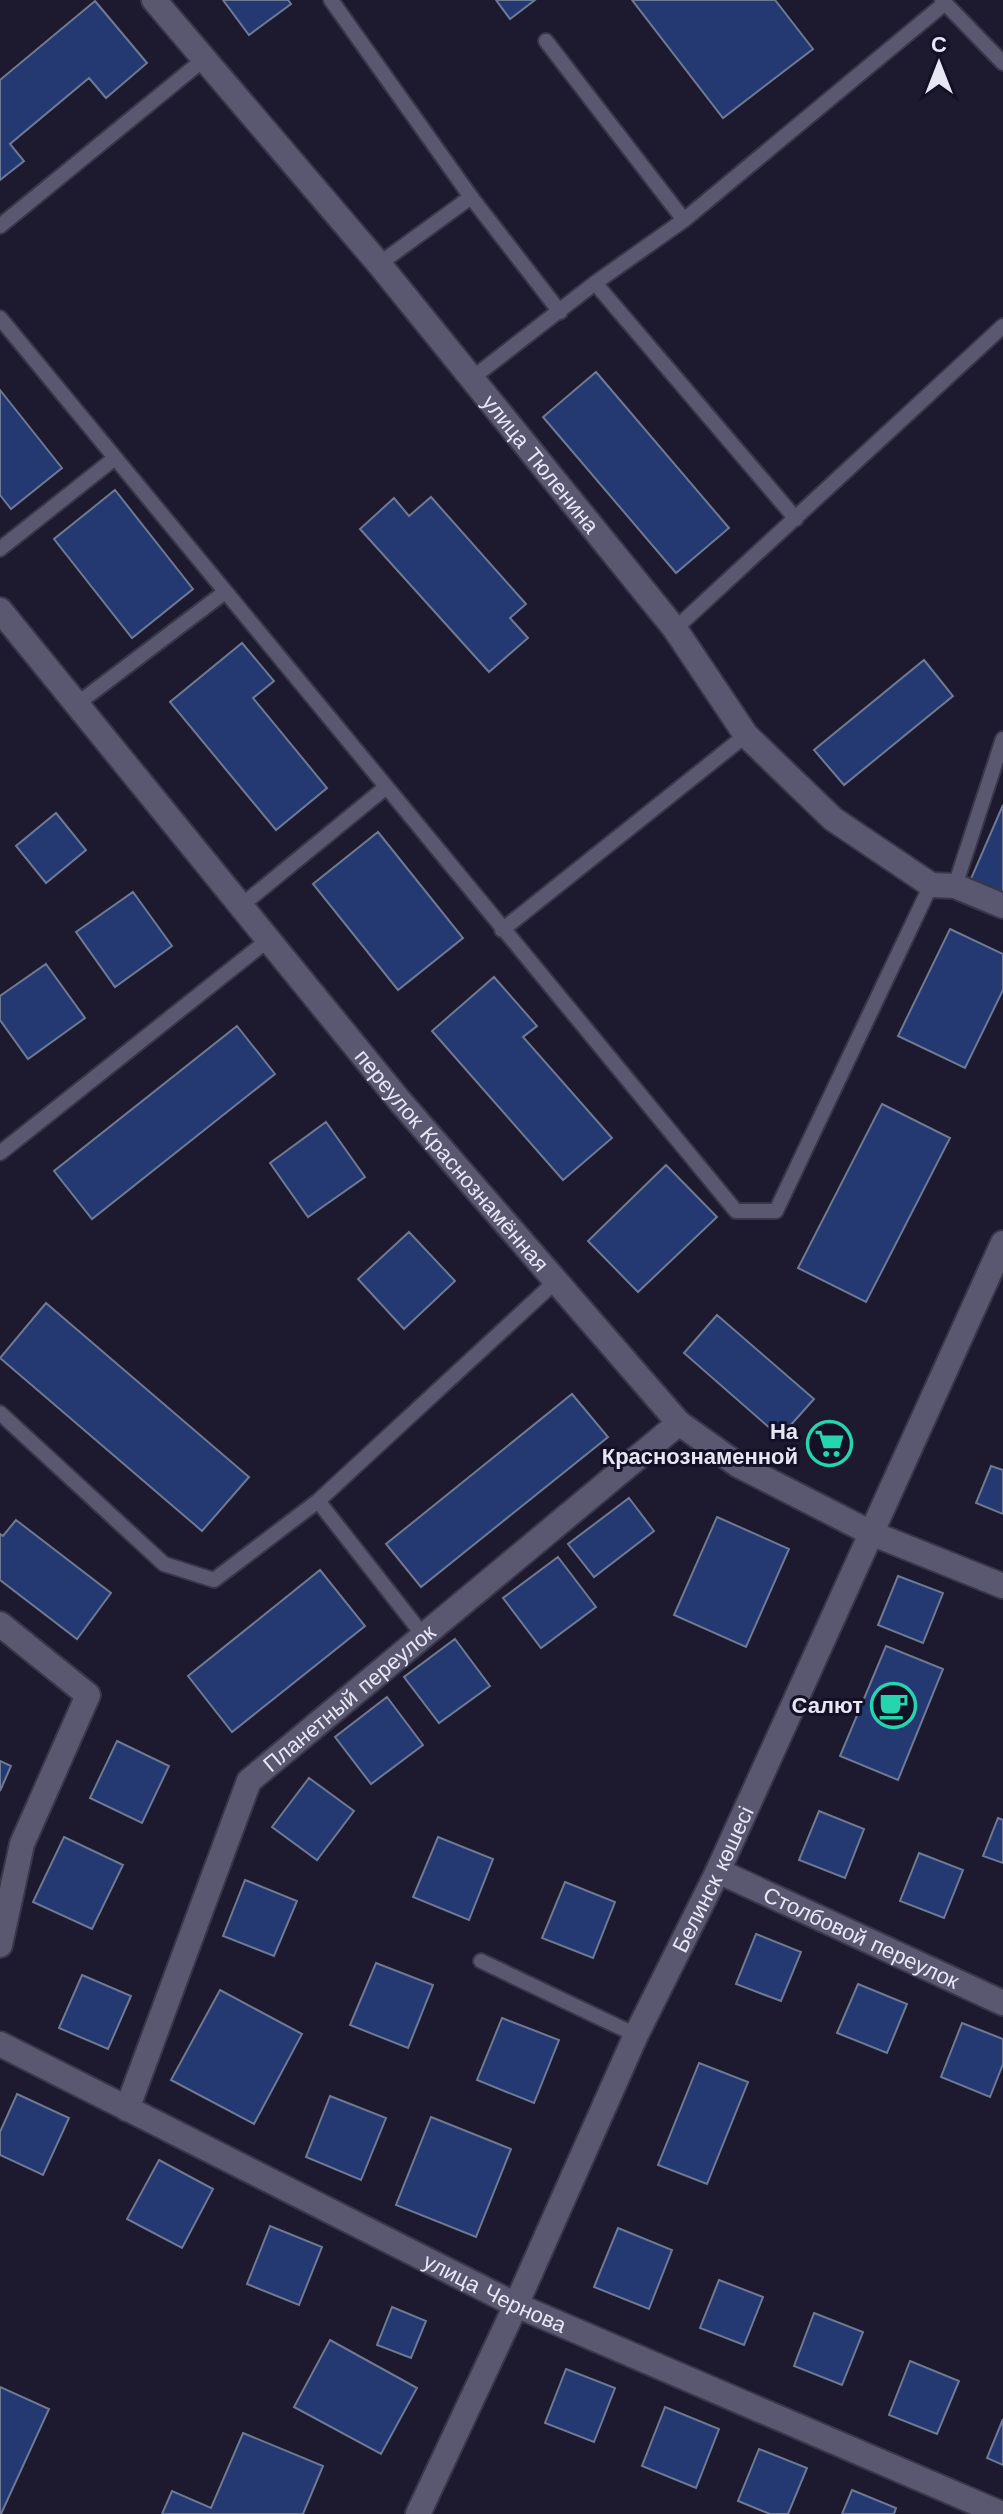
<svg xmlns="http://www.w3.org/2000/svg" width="1003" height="2514" font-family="'Work Sans',sans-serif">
<rect width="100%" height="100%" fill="#1d192f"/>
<path fill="#243971" stroke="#6e7993" stroke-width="2" d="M 223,0 L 288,0 L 291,4 L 249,35 Z
M 496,0 L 535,0 L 510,19 Z
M 632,0 L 775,0 L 813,49 L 723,118 Z
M 95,1 L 147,63 L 106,98 L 89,78 L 10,144 L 24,161 L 0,180 L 0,80 Z
M 596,372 L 729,528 L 676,573 L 543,417 Z
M 0,390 L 62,468 L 11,509 L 0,495 Z
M 115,490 L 193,589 L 132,638 L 54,539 Z
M 431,497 L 526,604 L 510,618 L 528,638 L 489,672 L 360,529 L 394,498 L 409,516 Z
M 242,643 L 274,681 L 253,698 L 327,788 L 276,830 L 170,702 Z
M 924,660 L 953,696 L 844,785 L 814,750 Z
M 1003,805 L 1003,896 L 970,881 Z
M 56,813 L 86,850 L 46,883 L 16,846 Z
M 378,832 L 463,938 L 398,990 L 313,884 Z
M 133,892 L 172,946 L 115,987 L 76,932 Z
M 950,929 L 1003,954 L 1003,990 L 965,1068 L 898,1036 Z
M 46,964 L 85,1018 L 28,1059 L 0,1020 L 0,996 Z
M 494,977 L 537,1026 L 523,1037 L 612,1138 L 563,1180 L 432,1031 Z
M 237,1026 L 275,1074 L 92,1219 L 54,1171 Z
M 882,1104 L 950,1138 L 866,1302 L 798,1268 Z
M 326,1122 L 365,1177 L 308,1217 L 270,1163 Z
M 666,1165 L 717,1217 L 638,1292 L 588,1241 Z
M 409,1232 L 455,1281 L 404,1329 L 358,1279 Z
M 46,1303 L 249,1477 L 202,1531 L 0,1358 Z
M 717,1315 L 814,1399 L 780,1437 L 684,1353 Z
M 572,1394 L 608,1437 L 421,1587 L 386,1544 Z
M 991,1466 L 1003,1470 L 1003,1514 L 976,1503 Z
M 629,1498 L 654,1531 L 594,1577 L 568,1544 Z
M 717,1517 L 789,1549 L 746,1647 L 674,1615 Z
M 16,1520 L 111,1593 L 77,1639 L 0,1580 L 0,1534 L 3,1536 Z
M 558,1557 L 596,1607 L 541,1648 L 503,1598 Z
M 320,1570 L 365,1626 L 232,1732 L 188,1676 Z
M 898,1576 L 943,1593 L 923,1643 L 878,1625 Z
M 455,1639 L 490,1686 L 439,1723 L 404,1677 Z
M 886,1646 L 943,1669 L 898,1780 L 840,1756 Z
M 387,1697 L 423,1745 L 371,1784 L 335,1737 Z
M 117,1741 L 169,1766 L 142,1823 L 90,1798 Z
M 0,1761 L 11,1766 L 0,1791 Z
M 309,1778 L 354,1811 L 317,1860 L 272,1827 Z
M 819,1811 L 864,1829 L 845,1878 L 799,1860 Z
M 998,1818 L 1003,1820 L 1003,1863 L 983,1856 Z
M 64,1837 L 123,1865 L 92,1929 L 33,1902 Z
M 438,1837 L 493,1859 L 469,1920 L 413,1897 Z
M 919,1853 L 963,1870 L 944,1918 L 900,1901 Z
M 245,1880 L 297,1901 L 274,1956 L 223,1936 Z
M 565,1882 L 615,1902 L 593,1958 L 542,1938 Z
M 756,1934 L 801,1952 L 781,2001 L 736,1984 Z
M 376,1963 L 433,1985 L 408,2048 L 350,2025 Z
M 82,1975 L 131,1996 L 108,2049 L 59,2028 Z
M 858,1984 L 907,2004 L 887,2053 L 837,2033 Z
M 220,1990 L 302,2034 L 254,2124 L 171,2080 Z
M 502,2018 L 559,2040 L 534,2103 L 477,2080 Z
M 962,2023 L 1003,2039 L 1003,2064 L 990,2097 L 941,2077 Z
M 699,2063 L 748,2082 L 707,2184 L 658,2165 Z
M 17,2094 L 69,2118 L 43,2175 L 0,2155 L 0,2132 Z
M 330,2096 L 386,2118 L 361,2180 L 306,2157 Z
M 431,2117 L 511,2149 L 476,2237 L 396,2205 Z
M 159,2160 L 213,2189 L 182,2248 L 127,2219 Z
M 270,2226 L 322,2247 L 299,2305 L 247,2284 Z
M 618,2228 L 672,2250 L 649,2309 L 594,2287 Z
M 719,2280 L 763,2297 L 744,2345 L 700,2328 Z
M 392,2307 L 426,2321 L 411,2358 L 377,2345 Z
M 814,2313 L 863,2332 L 842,2385 L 794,2366 Z
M 330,2340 L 417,2388 L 381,2454 L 294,2407 Z
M 910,2361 L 959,2381 L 937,2434 L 889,2415 Z
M 566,2369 L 615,2388 L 594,2442 L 545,2423 Z
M 0,2387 L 49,2409 L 1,2514 L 0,2514 Z
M 665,2407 L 719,2429 L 696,2488 L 642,2466 Z
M 1003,2419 L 1003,2465 L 987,2458 Z
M 243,2433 L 323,2466 L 303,2514 L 162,2514 L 172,2491 L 211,2508 Z
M 759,2449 L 807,2468 L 788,2514 L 770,2514 L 738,2501 Z
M 852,2490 L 896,2508 L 894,2514 L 842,2514 Z"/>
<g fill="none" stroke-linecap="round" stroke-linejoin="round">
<defs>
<path id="lane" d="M 331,0 L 471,197 L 560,312
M 942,0 L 1003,63
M 546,41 L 684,220
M 0,226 L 203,60
M 379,264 L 471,197
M 595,283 L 684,220 L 945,3
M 0,318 L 736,1211 L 776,1211 L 931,885
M 471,379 L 595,283 L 796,519
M 0,549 L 115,458
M 675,629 L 1003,326
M 77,704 L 225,592
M 955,886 L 1003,739
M 242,905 L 385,788
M 502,930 L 746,735
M 0,1153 L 268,940
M 0,1413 L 164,1564 L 214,1580 L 318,1501 L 423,1635
M 318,1501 L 556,1281
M 481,1961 L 636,2035"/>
<g id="street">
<path id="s1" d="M 154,0 L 379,264 L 675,629 L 746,735 L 833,819 L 931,885 L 955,886 L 1003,906"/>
<path id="s2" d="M 0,610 L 399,1100 L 679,1423 L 738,1465 L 871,1533 L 1003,1586"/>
<path d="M 0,1624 L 88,1695 L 22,1844 L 0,1945"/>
<path id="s3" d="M 718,1871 L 1003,2003"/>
<path id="s4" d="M 0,2044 L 516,2305 L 1002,2514"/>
<path id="s5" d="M 127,2109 L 249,1781 L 679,1423"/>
</g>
<g id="secondary">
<path id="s6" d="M 418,2514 L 516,2305 L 636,2035 L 718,1871 L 1003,1243"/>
</g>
</defs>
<use href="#lane" stroke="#383648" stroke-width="18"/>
<use href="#street" stroke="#383648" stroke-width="28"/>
<use href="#secondary" stroke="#383648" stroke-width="28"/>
<use href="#lane" stroke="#5a5771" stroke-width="14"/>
<use href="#street" stroke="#5a5771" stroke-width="24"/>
<use href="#secondary" stroke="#5a5771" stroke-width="24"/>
</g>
<defs>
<symbol id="supermarket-ring" viewBox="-11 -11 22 22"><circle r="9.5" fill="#141025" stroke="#24d5ae" stroke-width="1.5"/><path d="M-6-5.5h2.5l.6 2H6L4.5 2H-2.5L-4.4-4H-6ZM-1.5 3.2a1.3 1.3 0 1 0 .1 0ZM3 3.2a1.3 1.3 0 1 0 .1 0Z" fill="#24d5ae"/></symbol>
<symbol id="cafe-ring" viewBox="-11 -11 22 22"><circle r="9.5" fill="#141025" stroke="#24d5ae" stroke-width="1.5"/><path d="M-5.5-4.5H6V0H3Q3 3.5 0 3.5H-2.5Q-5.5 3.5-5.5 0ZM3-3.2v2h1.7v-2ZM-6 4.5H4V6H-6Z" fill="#24d5ae"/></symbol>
</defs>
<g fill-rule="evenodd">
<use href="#supermarket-ring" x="804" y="1418" width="51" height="51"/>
<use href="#cafe-ring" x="868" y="1680" width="51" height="51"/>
</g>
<g text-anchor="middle" stroke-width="6" stroke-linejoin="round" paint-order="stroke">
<g font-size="22" fill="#e7e6f5" stroke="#141025">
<text dy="8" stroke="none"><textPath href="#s1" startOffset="604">улица Тюленина</textPath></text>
<text dy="8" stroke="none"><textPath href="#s2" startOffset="712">переулок Краснознамённая</textPath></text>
<text dy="8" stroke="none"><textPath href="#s5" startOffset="480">Планетный переулок</textPath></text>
<text dy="8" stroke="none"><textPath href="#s6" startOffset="700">Белинск көшесі</textPath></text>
<text dy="8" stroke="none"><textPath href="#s3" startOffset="158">Столбовой переулок</textPath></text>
<text dy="8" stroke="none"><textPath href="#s4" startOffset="554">улица Чернова</textPath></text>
</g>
<g font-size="22" font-weight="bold" fill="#e7e6f5" stroke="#141025" text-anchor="end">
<text x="798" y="1439">На<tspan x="798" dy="25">Краснознаменной</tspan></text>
<text x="863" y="1713">Салют</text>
</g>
</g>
<g transform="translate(939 64)" stroke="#141025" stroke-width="6" paint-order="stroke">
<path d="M0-6L14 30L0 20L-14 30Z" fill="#e7e6f5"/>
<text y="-12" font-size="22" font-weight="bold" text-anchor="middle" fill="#e7e6f5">С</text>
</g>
</svg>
